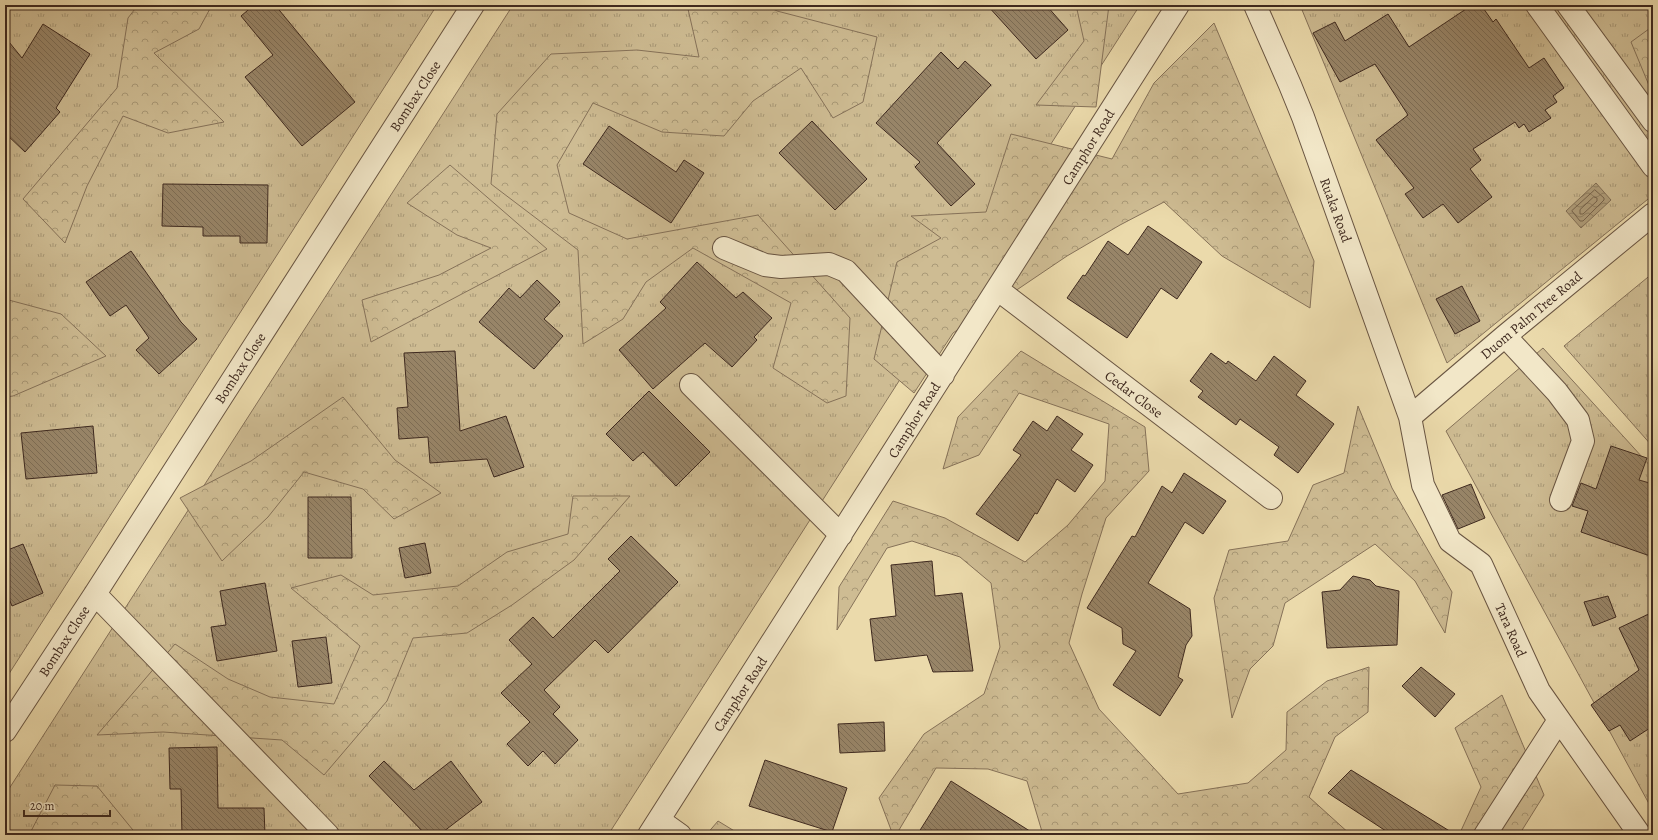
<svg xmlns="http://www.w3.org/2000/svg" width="1658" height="840" font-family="Alegreya,serif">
<defs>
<pattern id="grass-tufts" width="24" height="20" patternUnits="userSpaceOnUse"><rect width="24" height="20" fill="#cebc93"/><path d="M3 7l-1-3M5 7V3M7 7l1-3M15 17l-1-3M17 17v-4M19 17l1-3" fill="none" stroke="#a99977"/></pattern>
<pattern id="forest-crowns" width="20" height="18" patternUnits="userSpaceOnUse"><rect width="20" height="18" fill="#cebc93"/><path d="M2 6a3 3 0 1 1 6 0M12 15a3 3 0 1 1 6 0" fill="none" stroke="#a99977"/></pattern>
<pattern id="water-waves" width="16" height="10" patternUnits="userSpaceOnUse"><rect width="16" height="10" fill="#b09e7b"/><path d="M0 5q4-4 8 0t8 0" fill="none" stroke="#918164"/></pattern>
<pattern id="building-back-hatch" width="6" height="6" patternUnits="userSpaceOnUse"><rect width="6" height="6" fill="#988568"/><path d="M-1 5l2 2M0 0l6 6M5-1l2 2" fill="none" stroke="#7d6d55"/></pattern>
</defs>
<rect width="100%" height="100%" fill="#ebdaab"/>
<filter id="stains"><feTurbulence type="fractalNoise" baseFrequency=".005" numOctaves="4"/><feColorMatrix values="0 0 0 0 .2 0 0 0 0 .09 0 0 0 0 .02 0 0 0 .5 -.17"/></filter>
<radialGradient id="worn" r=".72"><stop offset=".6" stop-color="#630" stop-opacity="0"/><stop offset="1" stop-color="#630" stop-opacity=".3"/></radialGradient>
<path fill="url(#grass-tufts)" stroke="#867259" d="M 5,5 L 437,5 L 5,680 Z
M 513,5 L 1140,5 L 608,835 L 5,835 L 5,795 Z
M 1300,5 L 1653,5 L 1653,195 L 1447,363 Z
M 1653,273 L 1653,447 L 1564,346 Z
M 1543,348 L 1653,469 L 1653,811 L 1446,431 Z"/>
<path fill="url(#forest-crowns)" stroke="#867259" d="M 138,5 L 212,5 L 199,29 L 154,53 L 224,122 L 168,133 L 123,116 L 87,186 L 65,243 L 23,199 L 117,88 L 128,18 Z
M 693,5 L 766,5 L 777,11 L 877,37 L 863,102 L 833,118 L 801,68 L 753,101 L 724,136 L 662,132 L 593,103 L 557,165 L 569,213 L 627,239 L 758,215 L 850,318 L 846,396 L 827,403 L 773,368 L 791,303 L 693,248 L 646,282 L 623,319 L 583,344 L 578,250 L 491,184 L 497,114 L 551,54 L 637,50 L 699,57 L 688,9 Z
M 1076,5 L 1109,5 L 1096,107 L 1036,105 L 1084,41 Z
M 1214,23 L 1314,261 L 1310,308 L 1222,256 L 1164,202 L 1120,225 L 1067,256 L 953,333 L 914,393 L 874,359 L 897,262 L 941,238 L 911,216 L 986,212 L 1011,134 L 1112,159 L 1154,83 Z
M 1653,26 L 1653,95 L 1631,42 Z
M 450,165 L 547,249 L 371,342 L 362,300 L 439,275 L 491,248 L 457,235 L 407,203 Z
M 5,299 L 61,314 L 106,356 L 13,396 L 5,397 Z
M 1021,351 L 1145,427 L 1149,471 L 1106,518 L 1082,594 L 1069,643 L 1099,709 L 1178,794 L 1248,783 L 1286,750 L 1287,712 L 1327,681 L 1369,667 L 1368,712 L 1335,737 L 1309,797 L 1351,835 L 1043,835 L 1027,781 L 988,769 L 936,768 L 896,835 L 893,835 L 879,798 L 924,734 L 984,694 L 1000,647 L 991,583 L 960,557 L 912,541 L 887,548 L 837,630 L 839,587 L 893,501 L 945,518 L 1025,562 L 1068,525 L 1105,481 L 1109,424 L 1019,393 L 979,455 L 943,469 L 958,417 Z
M 343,397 L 395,460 L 441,493 L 394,519 L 363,489 L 304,472 L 268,517 L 222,561 L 180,498 L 251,461 Z
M 1358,406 L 1392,488 L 1452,592 L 1445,633 L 1415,581 L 1375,544 L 1285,603 L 1273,646 L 1250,669 L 1232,718 L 1214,598 L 1229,550 L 1288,541 L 1313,485 L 1344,473 Z
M 573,496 L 630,496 L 574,560 L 512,605 L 467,633 L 413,638 L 387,701 L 324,775 L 282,740 L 163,732 L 97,735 L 175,644 L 228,679 L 270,697 L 334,704 L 360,646 L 291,588 L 341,575 L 373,595 L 458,586 L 507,552 L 568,534 Z
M 1502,695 L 1544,795 L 1519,835 L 1459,835 L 1481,787 L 1455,728 Z
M 55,785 L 97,786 L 137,835 L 29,835 Z
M 718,821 L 741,835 L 706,835 Z"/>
<path fill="url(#water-waves)" stroke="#826f56" d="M 1596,183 L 1611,200 L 1581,228 L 1566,211 Z"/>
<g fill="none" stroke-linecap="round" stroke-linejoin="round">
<path stroke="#77644d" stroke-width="1" d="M 1595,190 L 1604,198 L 1604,200 L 1583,221 L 1580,221 L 1572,211 Z
M 1594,197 L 1597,198 L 1597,201 L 1583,214 L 1580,214 L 1580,210 Z"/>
</g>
<path fill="url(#building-back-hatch)" stroke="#3e291f" d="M 254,5 L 275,5 L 355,102 L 302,146 L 245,77 L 273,55 L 241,16 Z
M 987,5 L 1046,5 L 1068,30 L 1036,59 Z
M 1472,5 L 1481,5 L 1493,22 L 1496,19 L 1529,68 L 1544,58 L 1564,88 L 1553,96 L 1557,102 L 1545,110 L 1551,118 L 1529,132 L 1524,124 L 1519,128 L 1515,122 L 1473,149 L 1481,160 L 1470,169 L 1492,197 L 1458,223 L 1443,204 L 1423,218 L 1405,194 L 1414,188 L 1376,140 L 1408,115 L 1375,64 L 1340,82 L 1313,33 L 1335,22 L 1345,41 L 1388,14 L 1409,47 Z
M 43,24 L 90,54 L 56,108 L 60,112 L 25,152 L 5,133 L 5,37 L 22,58 Z
M 941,52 L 958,69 L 965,61 L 991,85 L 937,143 L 975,184 L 951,206 L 915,167 L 920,162 L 876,123 Z
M 812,121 L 867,179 L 835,210 L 779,153 Z
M 609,126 L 676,172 L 684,160 L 704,173 L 671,223 L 583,164 Z
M 163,184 L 268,185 L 267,243 L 240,243 L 240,236 L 203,236 L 203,227 L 162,226 Z
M 1148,226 L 1202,262 L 1177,299 L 1161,288 L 1127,338 L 1067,298 L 1083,275 L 1085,276 L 1108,241 L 1128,255 Z
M 131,251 L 181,322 L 197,339 L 159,374 L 136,350 L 149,338 L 126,305 L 110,316 L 86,282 Z
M 697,262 L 736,298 L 743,292 L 772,318 L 754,337 L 757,340 L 732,367 L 705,343 L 653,389 L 619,350 L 666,308 L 660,302 Z
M 537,280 L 560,302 L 544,319 L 563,336 L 534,369 L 479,322 L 509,288 L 520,298 Z
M 1462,286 L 1480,321 L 1455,334 L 1436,299 Z
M 455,351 L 460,431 L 506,416 L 524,467 L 494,477 L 487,459 L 430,463 L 428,437 L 399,439 L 397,408 L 408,407 L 404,353 Z
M 1211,353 L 1226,364 L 1228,361 L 1256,381 L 1274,356 L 1306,381 L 1296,395 L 1334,424 L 1298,473 L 1274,455 L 1279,447 L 1240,419 L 1236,425 L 1198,397 L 1203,391 L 1190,381 Z
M 649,391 L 710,452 L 676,486 L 643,452 L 633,461 L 606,434 Z
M 1057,416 L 1083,434 L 1071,450 L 1093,465 L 1075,492 L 1057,479 L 1037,514 L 1035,513 L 1018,541 L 976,514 L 1021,455 L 1013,450 L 1033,421 L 1047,431 Z
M 93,426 L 97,473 L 26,479 L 21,433 Z
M 1611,446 L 1647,458 L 1639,480 L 1653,484 L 1653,557 L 1581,532 L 1588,511 L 1572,506 L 1581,483 L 1596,489 Z
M 1184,473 L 1226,501 L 1203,534 L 1185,522 L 1148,583 L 1190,609 L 1192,636 L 1186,645 L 1178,677 L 1183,680 L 1160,716 L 1113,685 L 1136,651 L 1123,644 L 1122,628 L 1087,608 L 1132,536 L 1135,537 L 1162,486 L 1172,493 Z
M 1471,484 L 1485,518 L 1458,529 L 1442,495 Z
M 308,497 L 351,497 L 352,558 L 308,558 Z
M 631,536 L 678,582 L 608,653 L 595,640 L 544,690 L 560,707 L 553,714 L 578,740 L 555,764 L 543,751 L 528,766 L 507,744 L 530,722 L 501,693 L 532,664 L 509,640 L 533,617 L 553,638 L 620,571 L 608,559 Z
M 425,543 L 431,573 L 405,578 L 399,548 Z
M 23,544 L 43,593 L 12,606 L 5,589 L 5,551 Z
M 932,561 L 935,596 L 962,593 L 973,671 L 933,672 L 927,655 L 875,661 L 870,619 L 896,616 L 891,565 Z
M 1353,576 L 1370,580 L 1376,586 L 1399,591 L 1397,645 L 1327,648 L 1322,592 L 1340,590 Z
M 265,583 L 277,651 L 217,661 L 211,627 L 226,625 L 220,591 Z
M 1608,596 L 1616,617 L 1593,626 L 1584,602 Z
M 1653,612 L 1653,726 L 1630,741 L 1620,725 L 1609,731 L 1591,705 L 1639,670 L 1619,628 Z
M 326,637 L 332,683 L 298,687 L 292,641 Z
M 1421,667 L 1455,694 L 1435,717 L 1402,686 Z
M 884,722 L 885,751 L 840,753 L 838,724 Z
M 217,747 L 218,808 L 264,808 L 265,835 L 182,835 L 181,789 L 170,789 L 169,748 Z
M 765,760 L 847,788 L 832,832 L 749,806 Z
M 384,761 L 414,790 L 451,761 L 482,802 L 439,835 L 426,835 L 369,776 Z
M 1351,770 L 1456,835 L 1392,835 L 1328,793 Z
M 951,781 L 1036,835 L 917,835 Z"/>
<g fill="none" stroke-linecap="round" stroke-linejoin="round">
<defs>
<path id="minor" d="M 1255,5 L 1290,85 L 1303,117 L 1410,417 L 1423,485 L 1450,541 L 1481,564 L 1539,691 L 1640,835
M 1537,5 L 1653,166
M 1568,5 L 1653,121
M 724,248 L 765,265 L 781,267 L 829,264 L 846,271 L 943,375
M 997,289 L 1271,498
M 1505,336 L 1557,392 L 1578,420 L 1583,441 L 1561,500
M 691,385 L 841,535
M 1410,417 L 1505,336 L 1653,214
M 95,594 L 328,835
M 5,731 L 95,594 L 473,5
M 659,820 L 680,835
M 649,835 L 1178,5
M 1485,835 L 1559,720"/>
</defs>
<use href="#minor" stroke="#695542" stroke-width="24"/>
<use href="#minor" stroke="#f2e7c8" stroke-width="22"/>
</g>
<g text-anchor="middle" stroke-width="3" stroke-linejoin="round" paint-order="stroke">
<g font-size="14" fill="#3e291f" stroke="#f2e7c8">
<text transform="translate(415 96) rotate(-57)" y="5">Bombax Close</text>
<text transform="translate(1088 147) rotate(-58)" y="5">Camphor Road</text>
<text transform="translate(1336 210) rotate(70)" y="5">Ruaka Road</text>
<text transform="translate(1531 315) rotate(-40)" y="5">Duom Palm Tree Road</text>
<text transform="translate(240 368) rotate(-57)" y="5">Bombax Close</text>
<text transform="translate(1134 394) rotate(37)" y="5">Cedar Close</text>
<text transform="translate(914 420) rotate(-58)" y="5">Camphor Road</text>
<text transform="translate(1511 630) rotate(66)" y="5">Tara Road</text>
<text transform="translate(64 641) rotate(-57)" y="5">Bombax Close</text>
<text transform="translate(740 694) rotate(-57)" y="5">Camphor Road</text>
</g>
</g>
<rect width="1658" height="840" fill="none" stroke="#ebdaab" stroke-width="20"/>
<rect x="6" y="6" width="1646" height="828" fill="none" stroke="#3e291f" stroke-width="2"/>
<rect x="10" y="10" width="1638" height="820" fill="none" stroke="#3e291f"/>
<path d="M24 810v6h86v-6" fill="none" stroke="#3e291f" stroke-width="2"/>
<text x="30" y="810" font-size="12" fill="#3e291f" stroke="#f2e7c8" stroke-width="3" paint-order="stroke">20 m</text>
<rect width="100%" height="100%" filter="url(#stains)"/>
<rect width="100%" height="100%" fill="url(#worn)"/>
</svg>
